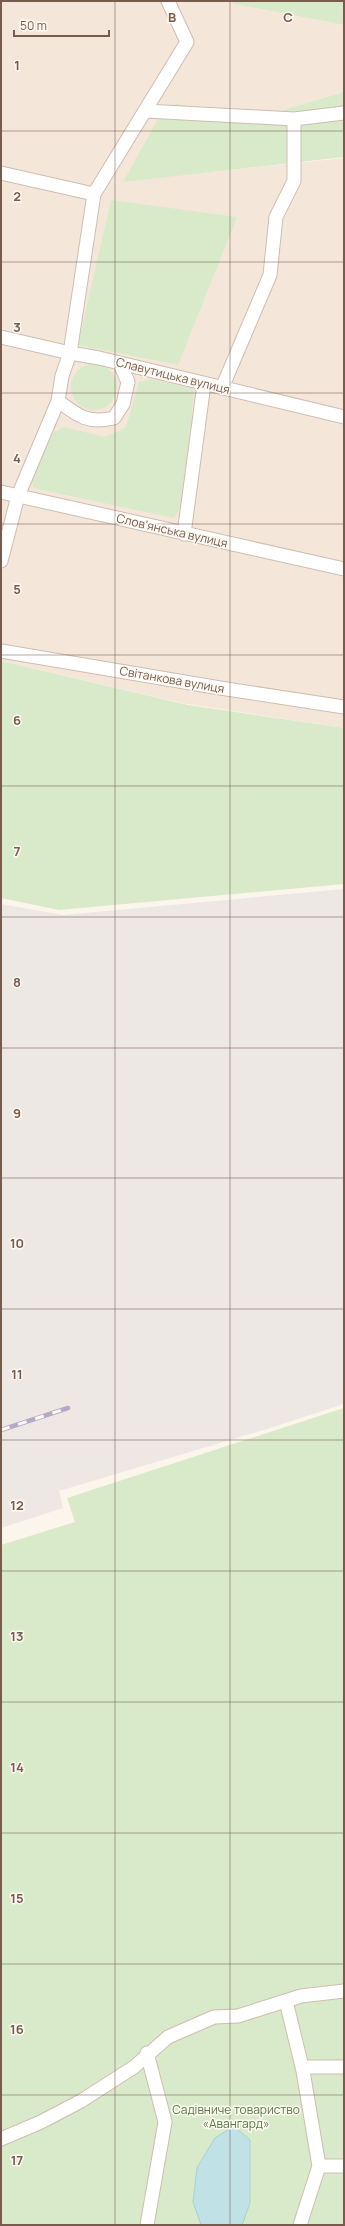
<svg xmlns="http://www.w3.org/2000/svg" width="345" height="2226" font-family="Manrope,sans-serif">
<rect width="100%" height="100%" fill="#fcf5eb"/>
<path fill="#f4e7da" d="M 1,1 L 229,1 L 234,4 L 344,25 L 344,92 L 256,118 L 123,181 L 344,158 L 344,728 L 181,703 L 1,661 Z"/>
<path fill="#eee8e4" d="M 344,889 L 344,1404 L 267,1429 L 59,1491 L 63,1508 L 1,1528 L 1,904 L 63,915 Z"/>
<path fill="#d8eac9" d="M 231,1 L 344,1 L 344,25 L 234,4 Z
M 344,92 L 344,157 L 123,182 L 162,112 L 177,104 L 256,118 Z
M 111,200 L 237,217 L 178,365 L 78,345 Z
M71 387a23 23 0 1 1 46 0a23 23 0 1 1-46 0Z
M 151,379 L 194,389 L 191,424 L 180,508 L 174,518 L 33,488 L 32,476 L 54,432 L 64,427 L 105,437 L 126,427 L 139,382 Z
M 1,661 L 188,705 L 344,728 L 344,884 L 59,910 L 1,898 Z
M 344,1408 L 344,2225 L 1,2225 L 1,1545 L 75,1522 L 67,1498 Z"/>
<path fill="#c0e2e6" stroke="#a6d1d7" d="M 234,2126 L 250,2140 L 250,2203 L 242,2225 L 201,2225 L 193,2202 L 197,2168 L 215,2138 Z"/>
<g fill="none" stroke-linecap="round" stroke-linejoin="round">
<defs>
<path id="street" d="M 146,111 L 294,119 L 344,113
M 1,173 L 94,194
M 1,337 L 70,353 L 99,358 L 344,417
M 222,388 L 270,275 L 276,217 L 294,181 L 294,119
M 58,401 C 78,416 88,424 114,418 L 123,404 L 128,382 L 120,364
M 1,492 L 344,569
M 184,534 L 204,384
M 1,561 L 18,496 L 58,401 L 62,376 L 70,353 L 94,194 L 187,42 L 168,1
M 1,651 L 220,688 L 344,707
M 286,2001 L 303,2071 L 319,2166 L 300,2225
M 302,2067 L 344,2067
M 1,2139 L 41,2122 L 81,2101 L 134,2067 L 168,2037 L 214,2017 L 238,2016 L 301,1996 L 344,1991
M 319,2166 L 344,2166
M 147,2225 L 165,2122 L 147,2053"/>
</defs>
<use href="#street" stroke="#cebdb0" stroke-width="15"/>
<use href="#street" stroke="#fff" stroke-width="13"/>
<defs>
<path id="rail" d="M 1,1430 L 68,1408"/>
</defs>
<use href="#rail" stroke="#b8a8c7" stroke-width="4.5"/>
<use href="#rail" stroke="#fef9f2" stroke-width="3" stroke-dasharray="9" stroke-linecap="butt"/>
</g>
<path fill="none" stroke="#775c4e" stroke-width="1" stroke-opacity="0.55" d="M 115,1 L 115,2225M 230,1 L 230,2225M 1,131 L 344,131M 1,262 L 344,262M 1,393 L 344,393M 1,524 L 344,524M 1,655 L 344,655M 1,786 L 344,786M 1,917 L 344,917M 1,1048 L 344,1048M 1,1178 L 344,1178M 1,1309 L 344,1309M 1,1440 L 344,1440M 1,1571 L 344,1571M 1,1702 L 344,1702M 1,1833 L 344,1833M 1,1964 L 344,1964M 1,2095 L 344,2095"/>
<g text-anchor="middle" stroke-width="3" stroke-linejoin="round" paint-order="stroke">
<g font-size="12" fill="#775c4e" stroke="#fef9f2">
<text transform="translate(173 376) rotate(14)" y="4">Славутицька вулиця</text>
<text transform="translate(172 531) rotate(13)" y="4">Словʼянська вулиця</text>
<text transform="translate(172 680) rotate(10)" y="4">Світанкова вулиця</text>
</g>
<g font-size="12" fill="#587c46" stroke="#fef9f2">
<text x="236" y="2114">Садівниче товариство<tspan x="236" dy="14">«Авангард»</tspan></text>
</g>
</g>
<g font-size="13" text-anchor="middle" font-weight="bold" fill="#775c4e" stroke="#fef9f2" stroke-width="3" stroke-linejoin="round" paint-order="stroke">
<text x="172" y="22">B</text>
<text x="288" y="22">C</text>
<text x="17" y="70">1</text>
<text x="17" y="201">2</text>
<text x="17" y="332">3</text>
<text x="17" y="463">4</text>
<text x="17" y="594">5</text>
<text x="17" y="725">6</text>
<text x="17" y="856">7</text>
<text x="17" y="987">8</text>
<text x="17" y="1118">9</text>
<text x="17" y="1248">10</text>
<text x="17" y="1379">11</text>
<text x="17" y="1510">12</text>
<text x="17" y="1641">13</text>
<text x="17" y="1772">14</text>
<text x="17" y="1903">15</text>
<text x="17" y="2034">16</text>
<text x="17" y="2165">17</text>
</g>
<rect width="345" height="2226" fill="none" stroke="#775c4e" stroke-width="4"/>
<path d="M14 30v6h95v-6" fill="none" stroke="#775c4e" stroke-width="2"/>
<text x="20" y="30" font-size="12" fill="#775c4e" stroke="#fef9f2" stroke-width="3" paint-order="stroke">50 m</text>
</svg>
